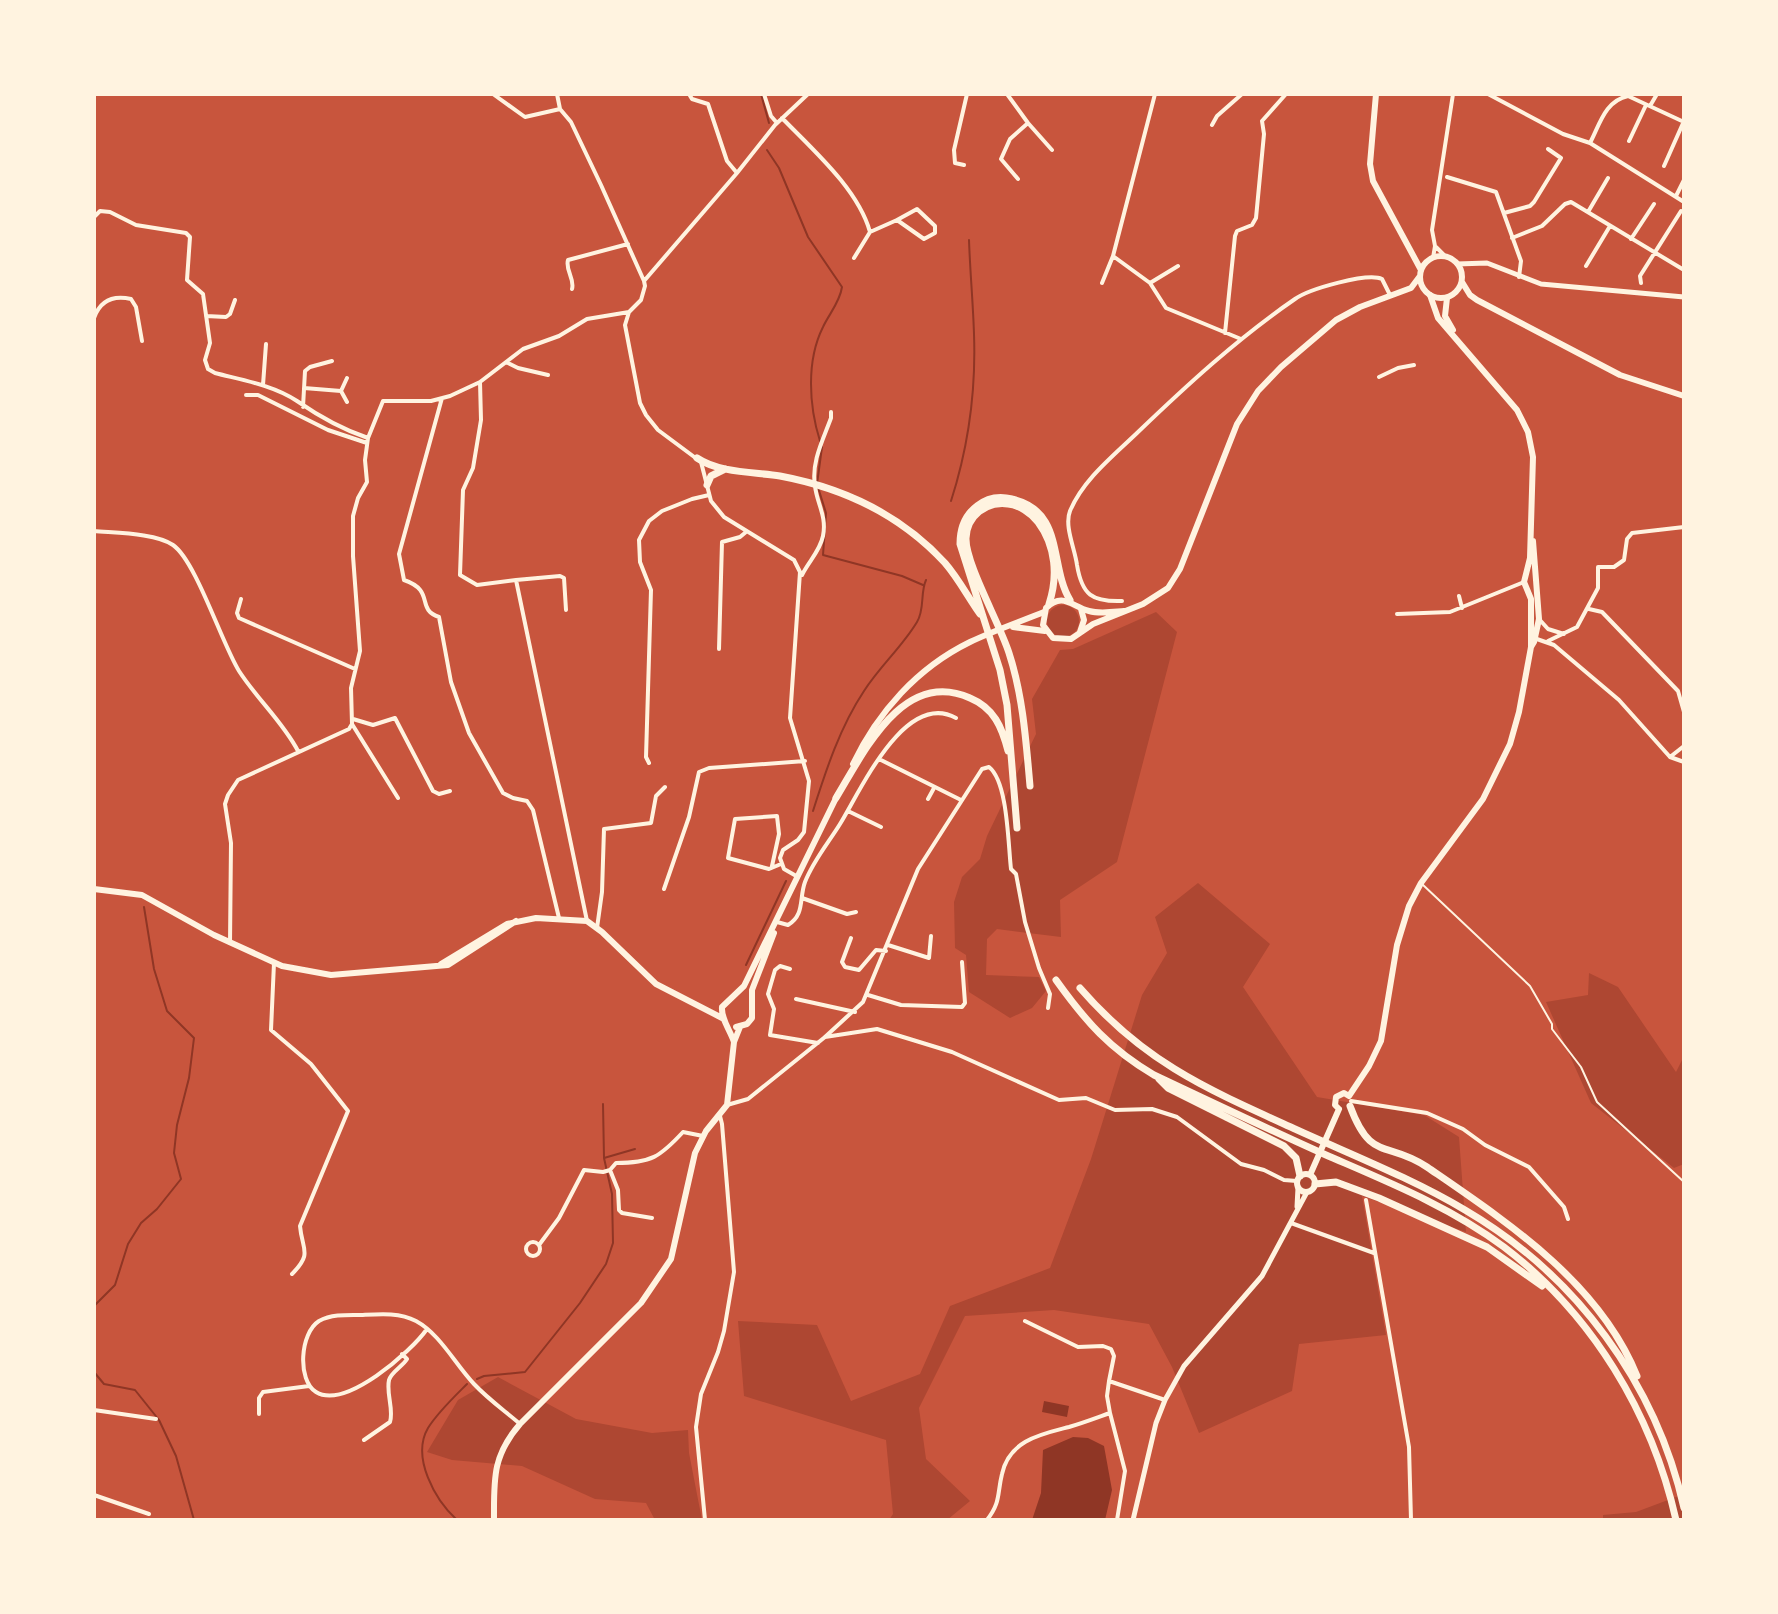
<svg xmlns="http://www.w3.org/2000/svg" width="1778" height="1614" font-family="'Source Serif 4',serif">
<rect width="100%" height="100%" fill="#c8553d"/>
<path fill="#ae4732" d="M1047 621a16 16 0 1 1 32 0a16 16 0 1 1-32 0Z
M 1156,612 L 1177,632 L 1117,862 L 1060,900 L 1061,937 L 997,929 L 987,939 L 986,975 L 1039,977 L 1046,991 L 1032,1008 L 1010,1018 L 969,992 L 966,955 L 955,948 L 954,902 L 962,877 L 980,859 L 987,836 L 1036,734 L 1032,699 L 1060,650 L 1073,649 Z
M 1198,883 L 1270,944 L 1243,987 L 1317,1097 L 1424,1115 L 1459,1137 L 1466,1232 L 1362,1196 L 1386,1335 L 1299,1344 L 1292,1391 L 1199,1433 L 1172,1367 L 1149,1324 L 1054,1310 L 965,1316 L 919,1408 L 926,1459 L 970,1501 L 947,1520 L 889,1520 L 893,1514 L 886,1440 L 744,1396 L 738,1321 L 817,1325 L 851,1401 L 920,1374 L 950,1306 L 1050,1268 L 1091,1159 L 1142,995 L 1167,953 L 1155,917 Z
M 1589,973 L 1618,987 L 1676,1072 L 1684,1056 L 1684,1164 L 1674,1168 L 1591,1103 L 1546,1002 L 1588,995 Z
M 498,1377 L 576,1419 L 652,1433 L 688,1430 L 689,1453 L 702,1520 L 655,1520 L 646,1503 L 595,1499 L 522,1466 L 452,1460 L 427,1452 L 458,1400 Z
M 1684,1494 L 1684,1520 L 1603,1520 L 1603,1515 L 1636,1512 Z"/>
<path fill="#8f3625" d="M 1044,1401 L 1069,1406 L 1067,1417 L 1042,1412 Z
M 1073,1437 L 1088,1438 L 1104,1446 L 1112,1490 L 1105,1520 L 1032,1520 L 1041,1493 L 1043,1450 Z"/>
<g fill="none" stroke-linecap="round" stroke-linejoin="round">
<path stroke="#8f3625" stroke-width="2" d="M 761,94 L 769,123
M 767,150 L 779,168 L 808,237 L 842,287 C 840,302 829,314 823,327 C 806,361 809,406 820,441
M 822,447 L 817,484 L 826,513 L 823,555 L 902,576 L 923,585
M 951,501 C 968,448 976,389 974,334 C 973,302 970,271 969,240
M 813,811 C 826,770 840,727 864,691 C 880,666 902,647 917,622 C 925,609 920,593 926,580
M 746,965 L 786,881
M 603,1104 L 604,1158
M 94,1306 L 115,1285 L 128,1244 L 141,1223 L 157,1209 L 181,1179 L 174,1153 L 177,1125 L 189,1078 L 194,1038 L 167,1011 L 154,969 L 144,907
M 94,1372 L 104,1384 L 135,1390 L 159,1420 L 176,1456 L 194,1520
M 477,1379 L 484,1376 L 525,1372 L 580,1303 L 606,1264 L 613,1243 L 612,1194 L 604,1158 L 635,1149
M 457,1520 C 435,1500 411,1457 428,1428 C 438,1412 454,1397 467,1384"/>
<path stroke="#fff3e0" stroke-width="2" d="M 1422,884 L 1530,986 L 1552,1024 L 1552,1029 L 1581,1067 L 1597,1102 L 1684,1182"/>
<path stroke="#fff3e0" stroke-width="4" d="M 493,94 L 525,117 L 560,109
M 689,94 L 692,99 L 708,104 L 727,161 L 737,173
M 764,94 L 771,116 L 777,123
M 1007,94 L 1028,123 L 1052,150
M 1155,94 L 1113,256 L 1150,283 L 1166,308 L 1241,339
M 1488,94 L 1563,134 L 1590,143 L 1684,202
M 1650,106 L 1657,94
M 782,118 C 813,150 858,189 870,232 L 854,258
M 1212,125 L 1217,116 L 1242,94
M 1629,141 L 1646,105
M 1590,143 C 1600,124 1605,101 1628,96 L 1684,122
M 964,165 L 955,163 L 954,150 L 967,94
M 1664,166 L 1684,121
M 1447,177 L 1496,192 L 1521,261 L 1519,277
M 1018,179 L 1001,159 L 1010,139 L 1028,123
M 1676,196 L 1684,180
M 1588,212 L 1608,178
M 1504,213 L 1530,206 L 1534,202 L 1561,158 L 1548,149
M 94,217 L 100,211 L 110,212 L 136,225 L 186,233 L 190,237 L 187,280 L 203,294 L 210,343 L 205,360 L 208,369 L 215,373 C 242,380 273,385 297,401 C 320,417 341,429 368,438
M 870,232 L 897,220 L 924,239 L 935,233 L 935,226 L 917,209 L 897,220
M 1512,238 L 1542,226 L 1565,204 L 1571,202 L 1684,270
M 1631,239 L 1654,204
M 1436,247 L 1446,257
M 1433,258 L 1435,246 L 1432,230 L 1453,94
M 1586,266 L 1610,226
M 644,281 L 737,173 L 775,125 L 808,94
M 1102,283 L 1113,256
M 1150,283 L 1178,266
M 1641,283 L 1640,276 L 1681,211
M 572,289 C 575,279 565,270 568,260 L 628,244
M 629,312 L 625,325 L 640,403 L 646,415 L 658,430 L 701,462 L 711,501 L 724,517 L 794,560 L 800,572 L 790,718 L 809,781 L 804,832 L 798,840 L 783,850 L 780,858 L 784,869 L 798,877
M 206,316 L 226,317 L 230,314 L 235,300
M 94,318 C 100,301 113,295 131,299 L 136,307 L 142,341
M 1225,333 L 1235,236 L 1237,231 L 1252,225 L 1256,218 L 1264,134 L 1262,121 L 1286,94
M 508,363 L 518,368 L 548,375
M 1379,377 L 1398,368 L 1414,365
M 480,382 L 481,420 L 473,468 L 463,490 L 460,575 L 477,585 L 516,580 L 587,921
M 263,385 L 266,344
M 304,388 L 341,391 L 347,378
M 341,391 L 347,402
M 246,395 L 258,395 L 328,430 L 367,443
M 442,398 L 399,554 L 404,580 C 436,591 415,609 439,617 L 451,682 L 469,733 L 503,793 L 513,798 L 527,801 L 533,810 L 559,918
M 303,407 L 305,371 L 310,367 L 332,361
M 94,531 C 115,533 156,533 173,545 C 196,561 222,644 239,671 C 257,699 283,722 298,751
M 802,575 C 809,561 820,551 823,536 C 827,516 817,504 815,486 C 811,462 823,440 831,418 L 831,412
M 516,580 L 560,576 L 564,578 L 566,610
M 1459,596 L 1462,608
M 241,599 L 237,613 L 239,618 L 355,669
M 1122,601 C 1092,602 1082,595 1077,565 C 1075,549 1064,526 1070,511 C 1083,480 1112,457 1137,433 C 1186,386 1238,338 1295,299 C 1309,289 1368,272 1382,279 L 1390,295
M 1589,609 L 1602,612 L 1678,691 L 1684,712
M 1397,614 L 1450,612 L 1524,582
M 1539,619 L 1548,629 L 1564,634
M 1534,638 L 1554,645 L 1619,700 L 1670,757 L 1684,762
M 1548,641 L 1577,627 L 1598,588 L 1598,567 L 1614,567 L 1624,560 L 1627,539 L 1632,533 L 1684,527
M 719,649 L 722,542 L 740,537 L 746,532
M 353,719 L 373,725 L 395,718 L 433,791 L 439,794 L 450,791
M 352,724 L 398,798
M 1670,757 L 1684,746
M 879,759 L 961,800
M 649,763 L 646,757 L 651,590 L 640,562 L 639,540 L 649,521 L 662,511 L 692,499 L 709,495
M 928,799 L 934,788
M 848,811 L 881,827
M 772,866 L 779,834 L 777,816 L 735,819 L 728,858 L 769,869 L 781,864
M 664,889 L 689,817 L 699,772 L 709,768 L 805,761
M 802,898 L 847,914 L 856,912
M 777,922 L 788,925 C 805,915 799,898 805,882 C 813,861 829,842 840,824 C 861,790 905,690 956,718
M 597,928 L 602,892 L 604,829 L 651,823 L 656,796 L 665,787
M 851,938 L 842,962 L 845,967 L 859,970 L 876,950 L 886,951
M 230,943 L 231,843 L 225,804 L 228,795 L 238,780 L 349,729 L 352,724 L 351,688 L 360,651 L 353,556 L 353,516 L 358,498 L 367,482 L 365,460 L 368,438 L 383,401 L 431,401 L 450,396 L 480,382 L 523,349 L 559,336 L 587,319 L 629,312 L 641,300 L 645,286 L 644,281 L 601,185 L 571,122 L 560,109 L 557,94
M 888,945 L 929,958 L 931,936
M 274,963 L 271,1030 L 311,1064 L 348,1111 L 300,1226 C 302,1250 313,1253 292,1274
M 790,969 L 780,966 L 775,970 L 768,994 L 774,1009 L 770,1035 L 818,1043
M 868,995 L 901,1005 L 962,1007 L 965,1003 L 962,962
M 796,999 L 855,1012
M 825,1037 L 877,1029 L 952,1052 L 1059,1100 L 1086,1098 L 1115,1110 L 1152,1109 L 1177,1117 L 1241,1164 L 1264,1170 L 1284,1180 L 1297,1181
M 1351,1101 L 1427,1113 L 1463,1129 L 1485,1145 L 1529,1167 L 1564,1207 L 1568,1219
M 727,1105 L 748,1099 L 825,1037 L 863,1002 L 918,869 L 982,769 L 989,767 C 1008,782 1008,844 1011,869 L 1016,874 L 1025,922 L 1039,968 L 1050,994 L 1048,1008
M 610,1170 L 618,1190 L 619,1210 L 622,1213 L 652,1218
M 1366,1200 L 1409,1447 L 1411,1520
M 1291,1223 L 1374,1253
M526 1249a7 7 0 1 1 14 0a7 7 0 1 1-14 0Z
M 539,1245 L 559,1218 L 584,1170 L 603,1172 L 610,1170 L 616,1163 C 651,1163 660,1157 683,1132 L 703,1136
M 1025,1321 L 1078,1347 L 1103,1346 L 1111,1349 L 1114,1356 L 1109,1381
M 427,1329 C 411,1352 345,1410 316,1392 C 297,1380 300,1333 319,1321 C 332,1314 348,1315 361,1315 C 379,1314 399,1312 416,1321 C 440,1334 455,1364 474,1384 C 488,1399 505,1411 520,1424
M 94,1410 L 156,1419
M 1110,1413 L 1125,1471 L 1117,1520
M 259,1414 L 259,1398 L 263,1392 L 309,1386
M 364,1440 L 390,1422 C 394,1409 386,1394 389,1380 C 391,1372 403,1366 407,1359 L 402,1354
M 94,1495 L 149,1514
M 705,1520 L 696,1427 L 701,1394 L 718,1352 L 724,1331 L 734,1272 L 722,1124 L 720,1116
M 987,1520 C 1001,1502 997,1494 1002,1474 C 1009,1440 1042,1434 1069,1427 C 1083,1423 1096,1418 1110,1413 L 1107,1396 L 1109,1381 L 1165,1400"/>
<path stroke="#fff3e0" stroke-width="5" d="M 1457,264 L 1487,263 L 1541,284 L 1684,297
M 1297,1207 L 1298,1188
M 1133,1520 L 1156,1423 L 1165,1400 L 1184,1366 L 1262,1276 L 1307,1192"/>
<path stroke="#fff3e0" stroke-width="6" d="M 1447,298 L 1445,316 L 1453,330
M 1013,627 L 1045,631
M 1531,647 L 1534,642 L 1539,619 L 1533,541
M 853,764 C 878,712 917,668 970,642 C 993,631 1019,622 1044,612
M 94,889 L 142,895 L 214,935 L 282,966 L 331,975 L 448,965 L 516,921
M 441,964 L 507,924 L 536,918 L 587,921 L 602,932 L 656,984 L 724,1019
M 736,1027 L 747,1024 L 752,1018 L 752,990 L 774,933
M 734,1042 C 730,1030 721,1019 722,1007 L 744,986 L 837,796
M 1349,1096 L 1369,1066 L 1381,1041 L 1397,945 L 1409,906 L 1421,883 L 1483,799 L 1510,744 L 1519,712 L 1531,647 L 1531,599 L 1524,582 L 1530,558 L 1533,457 L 1528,432 L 1517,410 L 1438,318 L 1430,295
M 1339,1109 L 1335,1105 L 1336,1097 L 1344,1093 L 1349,1096
M1297 1183a9 9 0 1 1 18 0a9 9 0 1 1-18 0Z
M 1310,1175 L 1339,1109
M 494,1520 C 494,1480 492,1456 520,1424 L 641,1303 L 671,1259 L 695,1153 L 706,1131 L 727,1105 L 734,1042 L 740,1027"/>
<path stroke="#fff3e0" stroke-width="6" d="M 1376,94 L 1370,164 L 1373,181 L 1421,270
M1420 277a21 21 0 1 1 42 0a21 21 0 1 1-42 0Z
M 1462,282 L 1470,295 L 1477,300 L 1620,375 L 1684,396
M 1124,611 C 1112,612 1100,614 1089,611 C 1071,606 1063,592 1046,608 L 1043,625 L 1053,638 L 1071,639 L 1093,624 L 1143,604 L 1168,588 L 1180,569 L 1237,424 L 1258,391 L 1281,367 L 1336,320 L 1360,307 L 1411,288 L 1420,276
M 1080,632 L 1084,620 L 1081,609"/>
<path stroke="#fff3e0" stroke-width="7" d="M 697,458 C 719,473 754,472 780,476 C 844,488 900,514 945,563 C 958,578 968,597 980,614
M 707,485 L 711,476 L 725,469
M 1030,786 C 1026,741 1023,696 1009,653 C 1000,624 965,563 966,538 C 967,516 986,501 1008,504 C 1019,505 1031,513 1038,522 C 1056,546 1058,577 1049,604
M 836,798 C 864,752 903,668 970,698 C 994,708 1002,727 1008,751
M 1017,828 L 1007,705 L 1000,670 L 960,544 C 960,529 965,515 977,506 C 987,498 1000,496 1012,499 C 1065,511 1049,566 1070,600
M 1056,980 C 1086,1022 1110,1049 1154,1075 C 1211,1102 1268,1129 1326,1155 C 1386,1181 1451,1207 1504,1247 C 1592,1314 1652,1413 1676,1520
M 1080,988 C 1145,1063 1207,1089 1295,1129 C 1352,1155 1411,1178 1465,1210 C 1576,1275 1656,1383 1684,1508
M 1159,1079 L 1168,1088 L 1284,1146 L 1296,1158 L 1300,1176
M 1350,1106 C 1371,1163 1387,1140 1427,1167 C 1507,1222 1599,1282 1637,1376
M 1315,1184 L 1336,1182 L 1379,1198 L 1487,1247 L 1542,1286"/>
</g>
<rect width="1778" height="1614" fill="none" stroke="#fff3e0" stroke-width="192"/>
</svg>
